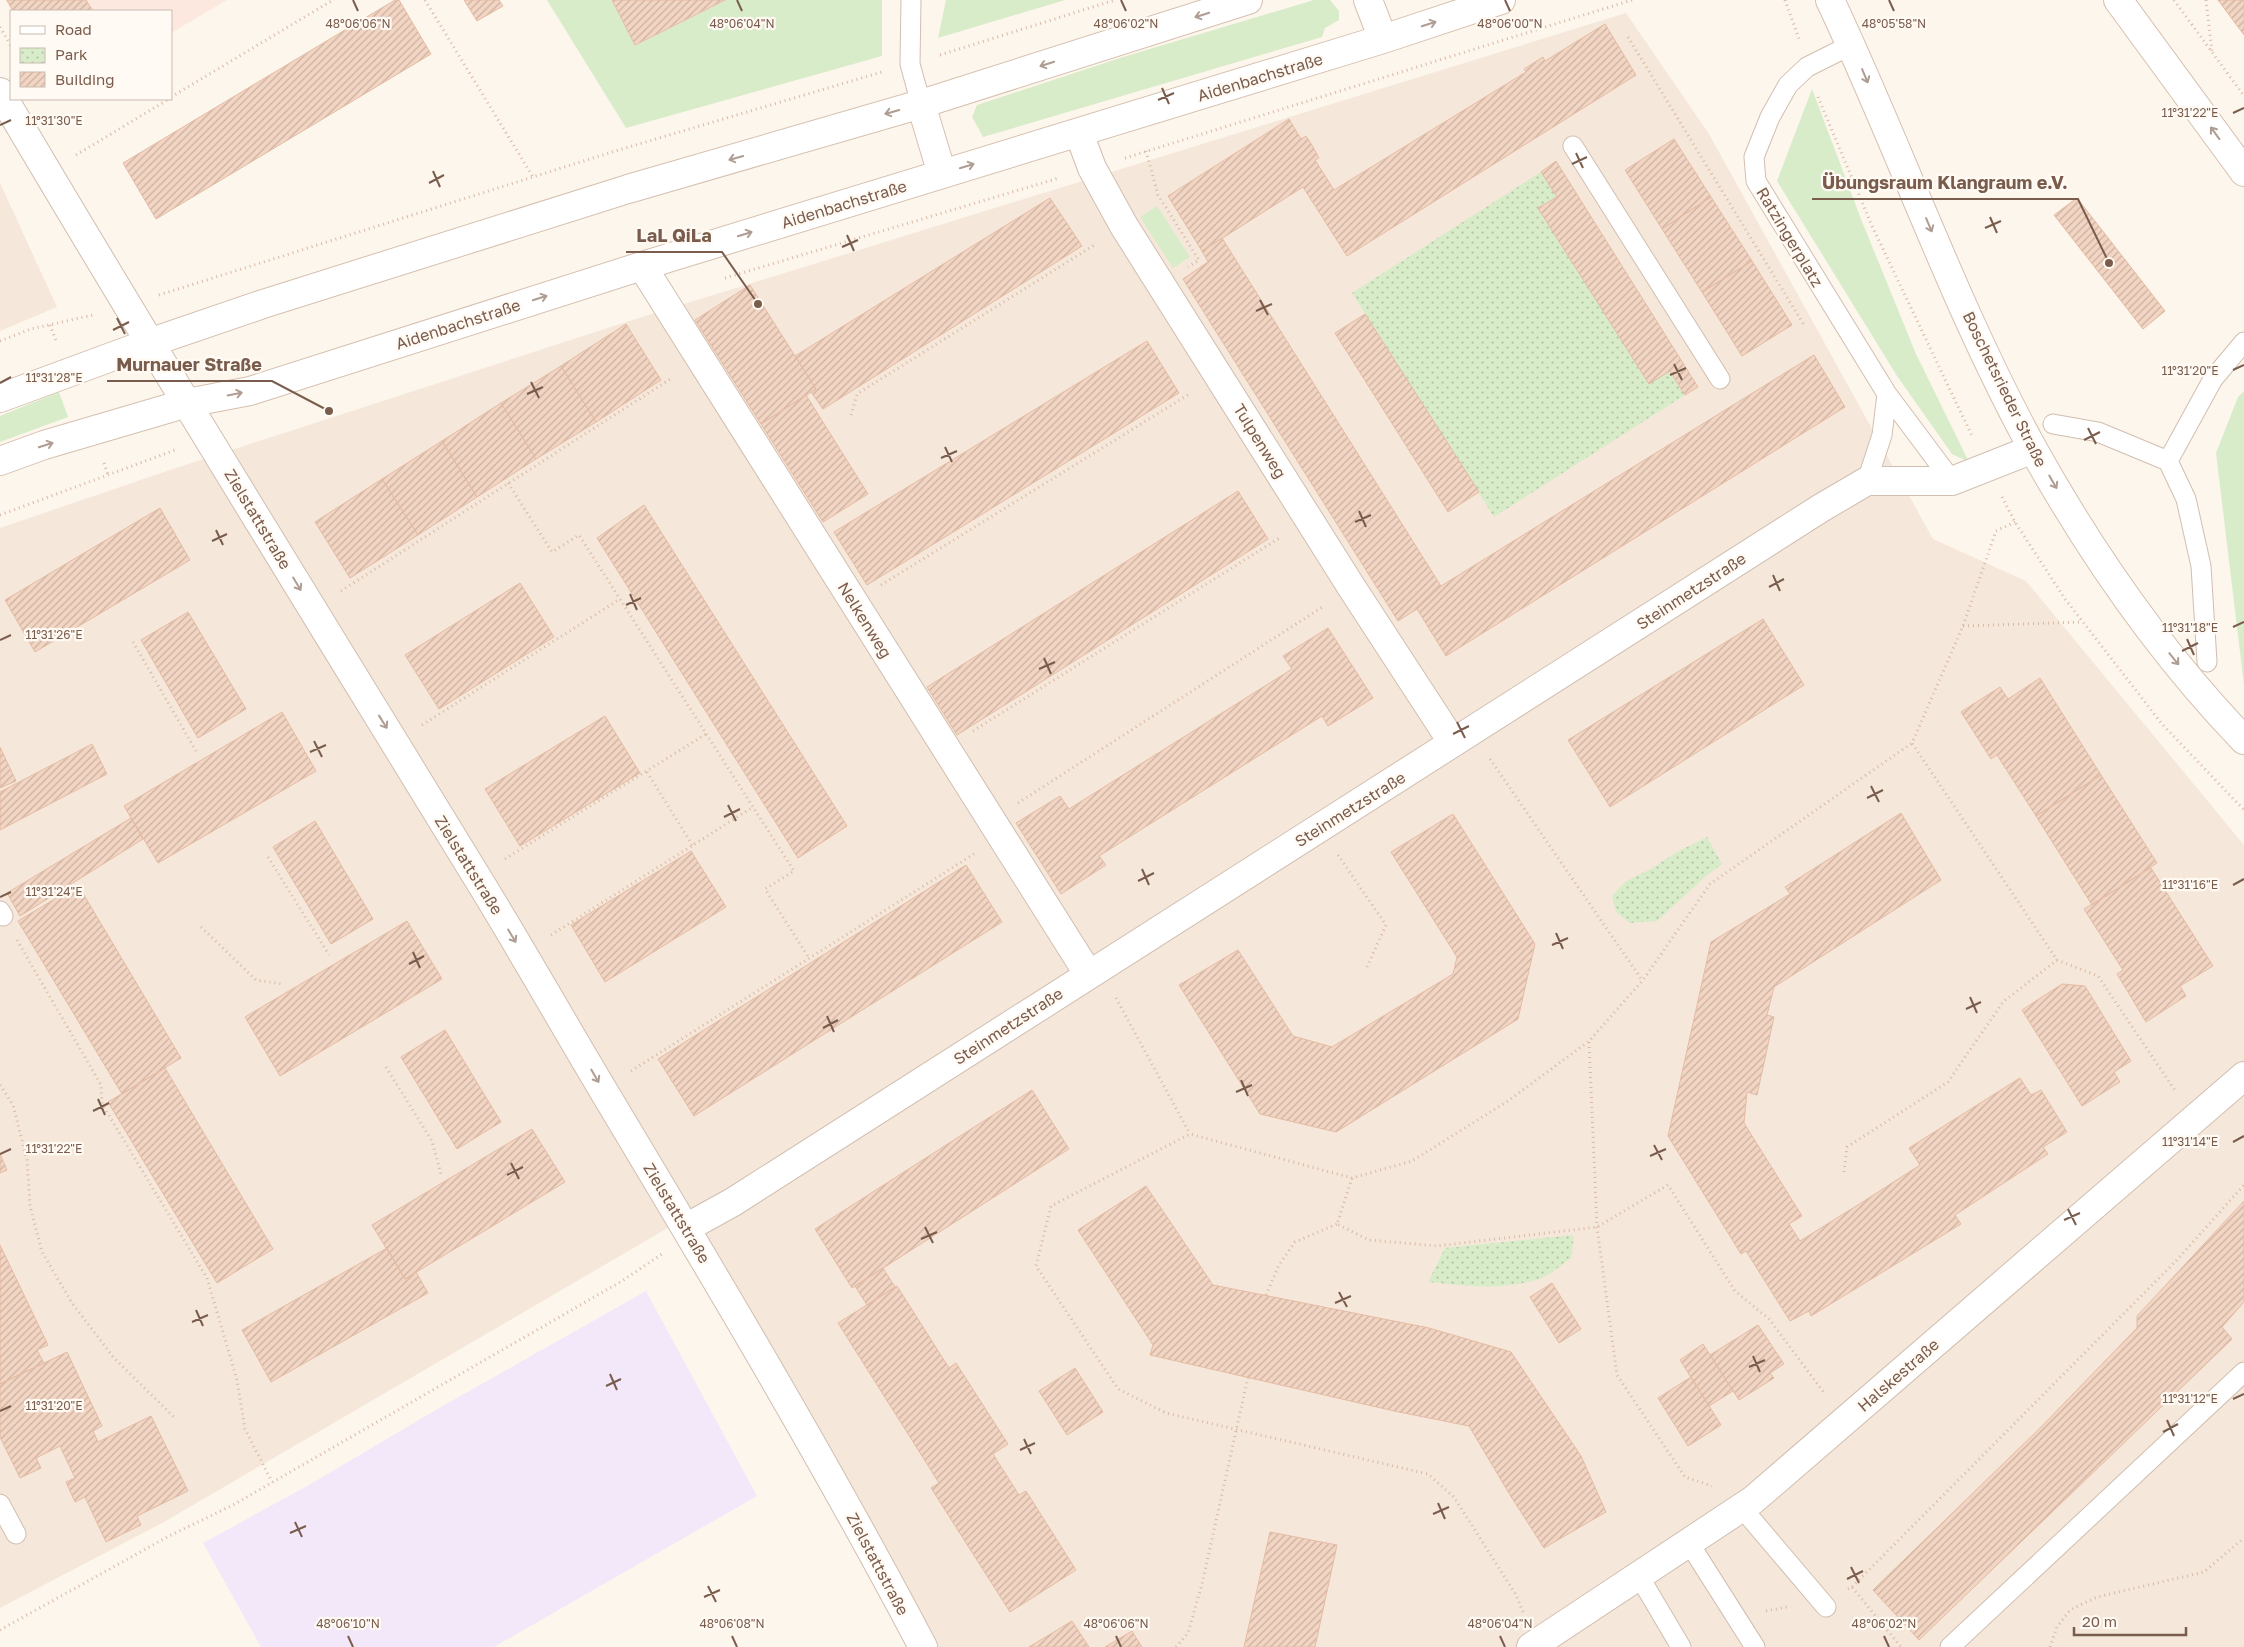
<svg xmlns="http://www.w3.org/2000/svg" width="2244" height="1647" font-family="'Golos Text',sans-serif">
<defs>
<pattern id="park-dots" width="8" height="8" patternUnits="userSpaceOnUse" patternTransform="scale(1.25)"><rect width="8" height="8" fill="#d8ecc9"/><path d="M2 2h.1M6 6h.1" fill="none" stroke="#b4c2a5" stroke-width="1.8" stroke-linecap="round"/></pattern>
<pattern id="building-hatch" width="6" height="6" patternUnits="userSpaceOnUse" patternTransform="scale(1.25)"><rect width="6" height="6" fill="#f3d5c3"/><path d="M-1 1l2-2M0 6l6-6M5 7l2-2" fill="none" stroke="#cab0a1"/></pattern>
</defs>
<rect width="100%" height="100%" fill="#fdf6ec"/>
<path fill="#f5e8da" d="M 1626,13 L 1709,134 L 1933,539 L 2026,581 L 2244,845 L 2244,1647 L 937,1647 L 883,1544 L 690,1215 L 164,1522 L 0,1608 L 0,528 L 170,470 L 626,322 Z
M 0,183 L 57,307 L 0,331 Z"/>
<path fill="#fde8e0" d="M 5,0 L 227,0 L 171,33 L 171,11 L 12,11 Z"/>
<path fill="#f3e8fa" d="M 646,1291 L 757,1496 L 494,1647 L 261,1647 L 203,1543 L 309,1485 L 434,1411 Z"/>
<path fill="#d8ecc9" d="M 547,0 L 612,0 L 635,45 L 725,0 L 882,0 L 882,56 L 626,128 Z
M 946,0 L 1065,0 L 938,38 Z
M 1314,0 L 1330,0 L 1339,11 L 1339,20 L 1325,28 L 1322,37 L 983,137 L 972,117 L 977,105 L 1123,57 Z
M 1812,89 L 1861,219 L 1916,354 L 1969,462 L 1952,454 L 1897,376 L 1777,181 Z
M 1157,206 L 1190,257 L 1173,268 L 1140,217 Z
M 2244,391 L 2244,685 L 2216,453 L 2238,397 Z
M 59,392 L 68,417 L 0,442 L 0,416 Z"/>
<path fill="url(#park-dots)" d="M 1541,172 L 1557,197 L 1539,208 L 1649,384 L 1670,371 L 1685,395 L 1494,517 L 1352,293 Z
M 1707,837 L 1722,864 L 1706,876 L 1657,921 L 1630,923 L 1616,912 L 1612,896 L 1625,882 L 1651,869 L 1677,852 Z
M 1574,1235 L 1571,1258 C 1561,1265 1550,1275 1539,1279 C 1503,1291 1464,1286 1428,1282 L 1445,1248 Z"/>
<path fill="url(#building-hatch)" stroke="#e6bba3" d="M 7,0 L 86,0 L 93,11 L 13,11 Z
M 395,0 L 399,0 L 431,54 L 156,219 L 123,163 Z
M 464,0 L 499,0 L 503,6 L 477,21 Z
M 612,0 L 725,0 L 635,45 Z
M 2218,0 L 2244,0 L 2244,35 Z
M 1605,24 L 1636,75 L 1347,256 L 1303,187 L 1202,251 L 1168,196 L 1289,119 L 1301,139 L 1306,136 L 1313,147 L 1319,158 L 1315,160 L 1334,190 L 1526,72 L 1524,69 L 1543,57 L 1545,61 Z
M 1674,139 L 1711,197 L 1662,229 L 1625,170 Z
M 1556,161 L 1698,387 L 1685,395 L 1670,371 L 1649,384 L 1538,208 L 1557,197 L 1541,172 Z
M 1711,197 L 1752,261 L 1702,292 L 1662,229 Z
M 1050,198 L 1082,246 L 823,409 L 811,392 L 816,389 L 795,356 Z
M 2077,198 L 2165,311 L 2143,329 L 2054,215 Z
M 1222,238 L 1441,586 L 1417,609 L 1398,621 L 1183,279 L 1208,262 L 1202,251 Z
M 1752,261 L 1792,325 L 1742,356 L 1702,292 Z
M 750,285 L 816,389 L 761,424 L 695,320 Z
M 1365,314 L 1479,492 L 1448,512 L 1335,333 Z
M 626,324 L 661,380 L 596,422 L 561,366 Z
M 1147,341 L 1179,393 L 867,585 L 834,532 Z
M 1814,355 L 1845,407 L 1446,656 L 1417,609 L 1441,586 Z
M 561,366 L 596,422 L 536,459 L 501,403 Z
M 806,395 L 868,494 L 823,522 L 761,424 Z
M 501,403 L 536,459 L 477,497 L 442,441 Z
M 442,441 L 477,497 L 418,535 L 382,479 Z
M 382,479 L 418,535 L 350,578 L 315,522 Z
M 1238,491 L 1268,539 L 957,735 L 927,687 Z
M 644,505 L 847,826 L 798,858 L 597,538 Z
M 160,508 L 190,560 L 35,652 L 5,600 Z
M 520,583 L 554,637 L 439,709 L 405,655 Z
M 188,612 L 246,709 L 198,738 L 141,640 Z
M 1763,619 L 1804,685 L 1610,807 L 1568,740 Z
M 1328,628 L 1373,698 L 1328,726 L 1322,716 L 1099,856 L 1106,865 L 1061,894 L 1016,823 L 1060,796 L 1069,809 L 1292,669 L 1283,656 Z
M 2040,678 L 2101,775 L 2036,816 L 1997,755 L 1991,759 L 1961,712 L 2000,687 L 2008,699 Z
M 282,712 L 316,771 L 158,863 L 124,806 Z
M 605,716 L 640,773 L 520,846 L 485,789 Z
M 92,744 L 107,774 L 0,830 L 0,792 Z
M 0,747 L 16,781 L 0,788 Z
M 2101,775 L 2157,863 L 2092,905 L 2036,816 Z
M 1901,813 L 1941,880 L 1774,987 L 1767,1015 L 1774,1017 L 1757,1095 L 1747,1092 L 1744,1123 L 1802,1216 L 1789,1224 L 1800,1241 L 1861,1203 L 1920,1165 L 1909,1148 L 2020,1078 L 2031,1095 L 2041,1090 L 2067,1132 L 2043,1147 L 2048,1154 L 1955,1215 L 1961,1224 L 1811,1316 L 1809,1311 L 1790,1321 L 1746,1251 L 1741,1254 L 1668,1136 L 1711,942 L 1790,894 L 1785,887 Z
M 1453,814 L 1535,944 L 1518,1019 L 1336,1132 L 1260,1114 L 1179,985 L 1238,950 L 1293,1036 L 1332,1047 L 1453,974 L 1457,957 L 1391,852 Z
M 131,818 L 143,839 L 20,916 L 7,893 Z
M 315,821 L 373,919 L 331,944 L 273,847 Z
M 691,851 L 726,907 L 605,982 L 571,925 Z
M 966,865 L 1002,922 L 694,1116 L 658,1059 Z
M 2151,868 L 2213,966 L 2180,986 L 2186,996 L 2146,1022 L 2117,974 L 2123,970 L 2084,909 Z
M 78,885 L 181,1058 L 122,1094 L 18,921 Z
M 407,921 L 442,979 L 280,1076 L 245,1017 Z
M 2062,984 L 2085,986 L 2131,1061 L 2114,1072 L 2120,1082 L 2082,1106 L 2022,1010 Z
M 445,1030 L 501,1122 L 457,1149 L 401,1057 Z
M 165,1068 L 273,1249 L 217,1283 L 108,1102 Z
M 1032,1090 L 1069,1149 L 852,1288 L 815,1229 Z
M 532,1129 L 565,1182 L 405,1279 L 372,1225 Z
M 0,1154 L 7,1170 L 0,1173 Z
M 1146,1186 L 1213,1285 L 1429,1328 L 1511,1352 L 1581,1456 L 1606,1512 L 1544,1548 L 1510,1495 L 1469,1426 L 1394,1411 L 1150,1355 L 1153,1345 L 1078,1230 Z
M 2244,1201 L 2244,1302 L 2222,1327 L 2232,1339 L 1919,1640 L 1873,1590 L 2041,1427 L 2137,1328 L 2137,1316 Z
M 0,1245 L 48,1345 L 37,1350 L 44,1363 L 0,1384 Z
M 387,1248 L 405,1279 L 416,1272 L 428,1293 L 271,1382 L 242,1330 Z
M 883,1268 L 895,1287 L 867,1305 L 855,1286 Z
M 1552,1283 L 1581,1329 L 1559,1343 L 1530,1297 Z
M 897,1286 L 949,1368 L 956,1363 L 1008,1444 L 993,1454 L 1019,1495 L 1026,1491 L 1076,1570 L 1010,1612 L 931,1488 L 939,1483 L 838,1323 Z
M 1758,1325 L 1784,1364 L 1770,1373 L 1774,1378 L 1739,1400 L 1710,1355 Z
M 1703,1344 L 1733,1391 L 1709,1406 L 1680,1360 Z
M 67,1352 L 102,1426 L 93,1431 L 98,1442 L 151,1416 L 188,1491 L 137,1516 L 141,1525 L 106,1542 L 85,1497 L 75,1502 L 66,1482 L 75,1478 L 60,1446 L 36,1458 L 41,1468 L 20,1478 L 0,1437 L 0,1384 Z
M 1075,1368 L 1103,1412 L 1067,1435 L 1039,1391 Z
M 1691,1377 L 1721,1425 L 1688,1446 L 1658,1398 Z
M 1270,1532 L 1337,1545 L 1315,1647 L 1244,1647 Z
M 1072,1621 L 1089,1647 L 1029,1647 Z
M 1132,1631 L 1142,1647 L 1105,1647 Z"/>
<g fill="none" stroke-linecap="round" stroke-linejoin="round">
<defs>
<path id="service" d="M 911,0 L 910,64 L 921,104
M 1851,45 L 1807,67 L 1788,85 L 1770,117 L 1754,157 L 1756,181 L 1887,394 L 1882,435 L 1867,481
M 1573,146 L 1720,379
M 1887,394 L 1952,481
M 2053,424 L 2098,432 L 2168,461 L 2213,379 L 2244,342
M 2168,461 L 2186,499 L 2201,566 L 2207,662
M 0,911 L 3,916
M 0,1504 L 16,1534
M 1742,1508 L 1826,1607
M 1689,1543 L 1755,1647
M 1639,1576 L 1681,1647
M 1950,1647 L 2244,1372"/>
<path id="minor" d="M 0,92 C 154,353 314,611 472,869 C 518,943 561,1020 606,1095 C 715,1277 824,1459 923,1647
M 1079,133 L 1092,168 L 1124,226 L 1352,588 L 1453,743
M 642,266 L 1089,975
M 686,1228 L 733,1202 L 1821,508 L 1867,481 L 1952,481 L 2033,449
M 1531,1647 L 1753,1500 L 2244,1076"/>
<path id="secondary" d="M 1368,0 L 1383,39
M 1830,0 C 1900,148 1954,305 2033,449 C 2091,553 2161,654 2244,740
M 2118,0 L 2244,172
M 921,104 L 942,174
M 0,398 L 149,343 L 263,304 L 628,189 L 921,104 L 1248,0
M 0,461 L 44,445 L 187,403 L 250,391 L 642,266 L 1383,39 L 1501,0"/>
</defs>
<use href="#service" stroke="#d1beb0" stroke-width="21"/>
<use href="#minor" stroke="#d1beb0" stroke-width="30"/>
<use href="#secondary" stroke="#d6c0b0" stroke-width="30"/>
<path stroke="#d9b8a5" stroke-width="3" stroke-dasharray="1 4" stroke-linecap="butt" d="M 425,0 L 533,177
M 1785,0 L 1799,39
M 2174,0 L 2244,96
M 2206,0 L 2212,52
M 0,27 L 11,46
M 1628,37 L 1804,325
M 940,55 L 1115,0
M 171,97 L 333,0
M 1818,97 L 1872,226 L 1973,438
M 1146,151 L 1158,195 L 1199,260 L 1188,267
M 76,155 L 169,99
M 1125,158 L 1632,0
M 725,278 L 1059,178
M 159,295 L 612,152 L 882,72
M 50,325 L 57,343
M 0,341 L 31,329 L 93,315
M 851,415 L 857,394 L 1096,244
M 104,463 L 108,475
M 508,483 L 552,552 L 579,535 L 794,871 L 765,889 L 809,958
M 2002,497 L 2015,522 L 2065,599 L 2083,622 L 2162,724 L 2244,810
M 0,515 L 175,450
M 2015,522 L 1996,531 L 1963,626 L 1912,743 L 2057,960 L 2098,976 L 2176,1092
M 881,585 L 1191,393
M 341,591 L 672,378
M 1963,626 L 2082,622
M 133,642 L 196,751
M 422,725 L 620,599
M 973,731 L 1281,537
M 1490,759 L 1642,980
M 647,772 L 693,846
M 1018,803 L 1324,606
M 1338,855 L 1386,925 L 1367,967
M 268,857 L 329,955
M 505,859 L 706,734
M 201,927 L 256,980 L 283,984
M 551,935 L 753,807
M 17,940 L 101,1085 L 102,1104 L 207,1278 L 237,1380 L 245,1429 L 272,1482
M 1116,998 L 1190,1134
M 1589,1042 L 1597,1227 L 1617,1375 L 1685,1477 L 1712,1486
M 386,1067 L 432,1141 L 441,1174
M 631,1071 L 974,854
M 0,1085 L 13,1105 L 27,1160 L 30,1206 L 42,1252 L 72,1303 L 114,1358 L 176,1419
M 1844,1172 L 1847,1147 L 1948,1082 L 2003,1002 L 2057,960
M 1352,1178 L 1337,1224 L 1369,1240 L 1437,1246 L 1597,1227 L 1668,1185 L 1735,1291 L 1769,1319 L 1825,1394
M 1266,1295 L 1279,1265 L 1295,1242 L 1337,1224
M 1852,1587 L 2175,1262 L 2244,1185
M 1848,1589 L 1852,1587 L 1901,1647
M 1766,1611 L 1787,1607
M 1523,1612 L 1516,1595 L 1454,1497 L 1428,1474 L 1166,1413 L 1118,1389 L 1036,1266 L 1051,1206 L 1190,1134 L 1352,1178 L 1412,1161 L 1508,1101 L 1589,1041 L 1643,980 L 1710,884 L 1912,743
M 0,1630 L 169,1536 L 233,1505 L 622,1281 L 662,1254
M 1176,1647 L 1188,1633 L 1202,1584 L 1248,1377
M 2050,1647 L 2057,1627 L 2070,1610 L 2097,1597 L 2204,1572 L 2244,1538"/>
<use href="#service" stroke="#fff" stroke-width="19"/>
<use href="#minor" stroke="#fff" stroke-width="28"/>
<use href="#secondary" stroke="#fff" stroke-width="28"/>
</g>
<defs><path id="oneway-shaft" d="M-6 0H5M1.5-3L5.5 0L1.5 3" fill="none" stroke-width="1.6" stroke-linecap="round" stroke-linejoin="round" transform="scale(1.25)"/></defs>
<g stroke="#af9d94">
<use href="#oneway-shaft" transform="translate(1202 15) rotate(162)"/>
<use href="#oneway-shaft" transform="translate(1429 24) rotate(-18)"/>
<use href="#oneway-shaft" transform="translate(1047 64) rotate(162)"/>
<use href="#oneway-shaft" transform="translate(1865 76) rotate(67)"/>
<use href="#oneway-shaft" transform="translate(892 112) rotate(164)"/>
<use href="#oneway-shaft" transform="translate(2215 133) rotate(-126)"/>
<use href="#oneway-shaft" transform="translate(736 158) rotate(164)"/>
<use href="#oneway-shaft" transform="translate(967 166) rotate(-17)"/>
<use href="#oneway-shaft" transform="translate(1929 225) rotate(67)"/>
<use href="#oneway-shaft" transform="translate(745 234) rotate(-17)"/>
<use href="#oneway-shaft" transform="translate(540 298) rotate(-18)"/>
<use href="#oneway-shaft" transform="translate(235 394) rotate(-11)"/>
<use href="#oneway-shaft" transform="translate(46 445) rotate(-18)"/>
<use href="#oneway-shaft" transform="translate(2053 482) rotate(60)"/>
<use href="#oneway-shaft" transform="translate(297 584) rotate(59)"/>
<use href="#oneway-shaft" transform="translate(2174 659) rotate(51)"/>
<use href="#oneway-shaft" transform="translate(383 722) rotate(58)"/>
<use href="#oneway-shaft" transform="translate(512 936) rotate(59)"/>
<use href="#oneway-shaft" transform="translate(595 1076) rotate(60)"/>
</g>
<path fill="none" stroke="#7a5c4d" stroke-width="2" d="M 353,0 L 358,11M 737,0 L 742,11M 1121,0 L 1126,11M 1505,0 L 1510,11M 1889,0 L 1894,11M 1162,88 L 1169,104M 1158,100 L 1174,93M 2233,113 L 2244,108M 0,125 L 11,120M 1576,153 L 1583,168M 1572,164 L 1587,157M 433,171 L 440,187M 429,183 L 444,175M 1990,217 L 1997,233M 1985,228 L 2001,221M 847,235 L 854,251M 842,247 L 858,240M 1260,300 L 1268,315M 1256,311 L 1272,304M 117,318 L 125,334M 113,330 L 129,322M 1674,364 L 1682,380M 2233,370 L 2244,365M 1670,375 L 1686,368M 531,382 L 539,398M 0,383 L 11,377M 527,394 L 543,387M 2088,428 L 2096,444M 2084,440 L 2100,432M 945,447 L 952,462M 941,458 L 957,451M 1359,511 L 1366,527M 1355,522 L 1371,515M 216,530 L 223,545M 212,541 L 227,534M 1773,575 L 1780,591M 1769,587 L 1784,579M 630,594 L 637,610M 626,605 L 641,598M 2233,627 L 2244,622M 2187,639 L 2194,655M 0,640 L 11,635M 2182,651 L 2198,643M 1044,658 L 1051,674M 1039,669 L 1055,662M 1457,722 L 1465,738M 1453,734 L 1469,726M 314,741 L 322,757M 310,752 L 326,745M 1871,786 L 1879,802M 1867,798 L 1883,790M 728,805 L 736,821M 724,817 L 740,809M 1142,869 L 1149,885M 1138,881 L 1154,873M 2233,885 L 2244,879M 0,897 L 11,892M 1556,933 L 1563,949M 1552,945 L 1568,938M 413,952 L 420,968M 409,964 L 424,956M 1970,997 L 1977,1013M 1966,1009 L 1981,1002M 827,1016 L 834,1032M 823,1028 L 838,1020M 1241,1080 L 1248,1096M 1236,1092 L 1252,1085M 98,1099 L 105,1115M 93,1111 L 109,1103M 2233,1142 L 2244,1136M 1654,1145 L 1662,1160M 0,1154 L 11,1149M 1650,1156 L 1666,1149M 511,1163 L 519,1179M 507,1175 L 523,1167M 2068,1209 L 2076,1225M 2064,1220 L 2080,1213M 925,1227 L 933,1243M 921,1239 L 937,1232M 1339,1292 L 1347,1307M 1335,1303 L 1351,1296M 196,1310 L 203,1326M 192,1322 L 208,1315M 1753,1356 L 1760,1372M 1749,1367 L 1765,1360M 610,1374 L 617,1390M 606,1386 L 621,1379M 2233,1399 L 2244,1394M 0,1411 L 11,1406M 2167,1420 L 2174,1436M 2163,1432 L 2178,1424M 1024,1439 L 1031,1454M 1020,1450 L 1035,1443M 1438,1503 L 1445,1519M 1433,1514 L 1449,1507M 295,1522 L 302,1537M 290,1533 L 306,1526M 1851,1567 L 1859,1583M 1847,1579 L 1863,1571M 708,1586 L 716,1602M 704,1597 L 720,1590M 348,1636 L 353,1647M 732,1636 L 737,1647M 1116,1636 L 1121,1647M 1500,1636 L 1505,1647M 1884,1636 L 1889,1647"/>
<g text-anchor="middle" stroke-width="4.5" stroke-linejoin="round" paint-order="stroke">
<g font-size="16" fill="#7a5c4d" stroke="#fffaf3">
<text transform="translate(1260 77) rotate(-17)" y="6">Aidenbachstraße</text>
<text transform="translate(844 204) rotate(-17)" y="6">Aidenbachstraße</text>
<text transform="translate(1790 237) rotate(59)" y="6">Ratzingerplatz</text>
<text transform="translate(458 324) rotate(-18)" y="6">Aidenbachstraße</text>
<text transform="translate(2005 389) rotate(64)" y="6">Boschetsrieder Straße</text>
<text transform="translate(1260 441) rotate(58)" y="6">Tulpenweg</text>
<text transform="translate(258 519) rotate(59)" y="6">Zielstattstraße</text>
<text transform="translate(1691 591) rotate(-33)" y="6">Steinmetzstraße</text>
<text transform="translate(865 620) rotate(58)" y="6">Nelkenweg</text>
<text transform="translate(1350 809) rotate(-32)" y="6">Steinmetzstraße</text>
<text transform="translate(469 865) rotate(58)" y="6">Zielstattstraße</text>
<text transform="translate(1008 1026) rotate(-33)" y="6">Steinmetzstraße</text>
<text transform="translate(677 1213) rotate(59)" y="6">Zielstattstraße</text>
<text transform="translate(1898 1375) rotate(-41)" y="6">Halskestraße</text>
<text transform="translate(878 1564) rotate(62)" y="6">Zielstattstraße</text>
</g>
</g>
<g font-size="12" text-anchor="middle" fill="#7a5c4d" stroke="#fffaf3" stroke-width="4.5" stroke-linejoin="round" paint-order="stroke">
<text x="358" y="28">48°06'06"N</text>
<text x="1126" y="28">48°06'02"N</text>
<text x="1510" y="28">48°06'00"N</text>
<text x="742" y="28">48°06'04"N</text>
<text x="1894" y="28">48°05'58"N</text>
<text x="2190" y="117">11°31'22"E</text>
<text x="54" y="125">11°31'30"E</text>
<text x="2190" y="375">11°31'20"E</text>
<text x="54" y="382">11°31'28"E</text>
<text x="2190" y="632">11°31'18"E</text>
<text x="54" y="639">11°31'26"E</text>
<text x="2190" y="889">11°31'16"E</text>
<text x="54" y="896">11°31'24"E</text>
<text x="2190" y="1146">11°31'14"E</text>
<text x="54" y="1153">11°31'22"E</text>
<text x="2190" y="1403">11°31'12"E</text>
<text x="54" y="1410">11°31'20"E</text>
<text x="348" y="1628">48°06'10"N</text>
<text x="732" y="1628">48°06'08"N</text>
<text x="1116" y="1628">48°06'06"N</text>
<text x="1500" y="1628">48°06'04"N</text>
<text x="1884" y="1628">48°06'02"N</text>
</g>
<path fill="none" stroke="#7a5c4d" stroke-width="2" d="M2109 263L2078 199H1812M758 304L722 252H626M329 411L272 381H107"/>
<g fill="#7a5c4d" stroke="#fffaf3" stroke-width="2">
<circle cx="2109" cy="263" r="5"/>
<circle cx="758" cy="304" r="5"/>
<circle cx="329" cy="411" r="5"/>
</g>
<g font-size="18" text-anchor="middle" font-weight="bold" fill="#7a5c4d" stroke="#fffaf3" stroke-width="4.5" stroke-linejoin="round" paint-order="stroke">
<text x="1945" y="189">Übungsraum Klangraum e.V.</text>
<text x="674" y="242">LaL QiLa</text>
<text x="189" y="371">Murnauer Straße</text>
</g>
<rect x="10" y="10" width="162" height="90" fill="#fffaf3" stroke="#cabbb1"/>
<rect x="20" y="26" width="25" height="8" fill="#ffffff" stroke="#cabbb1"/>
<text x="55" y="35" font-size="15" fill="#7a5c4d">Road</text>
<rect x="20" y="48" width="25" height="15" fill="url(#park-dots)" stroke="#cabbb1"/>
<text x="55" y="60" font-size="15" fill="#7a5c4d">Park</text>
<rect x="20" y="72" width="25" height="15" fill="url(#building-hatch)" stroke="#cabbb1"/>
<text x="55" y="85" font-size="15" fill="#7a5c4d">Building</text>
<path d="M2074 1627v8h112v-8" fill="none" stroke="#7a5c4d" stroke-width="2.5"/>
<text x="2082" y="1627" font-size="15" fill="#7a5c4d" stroke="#fffaf3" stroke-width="4" paint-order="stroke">20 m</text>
</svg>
